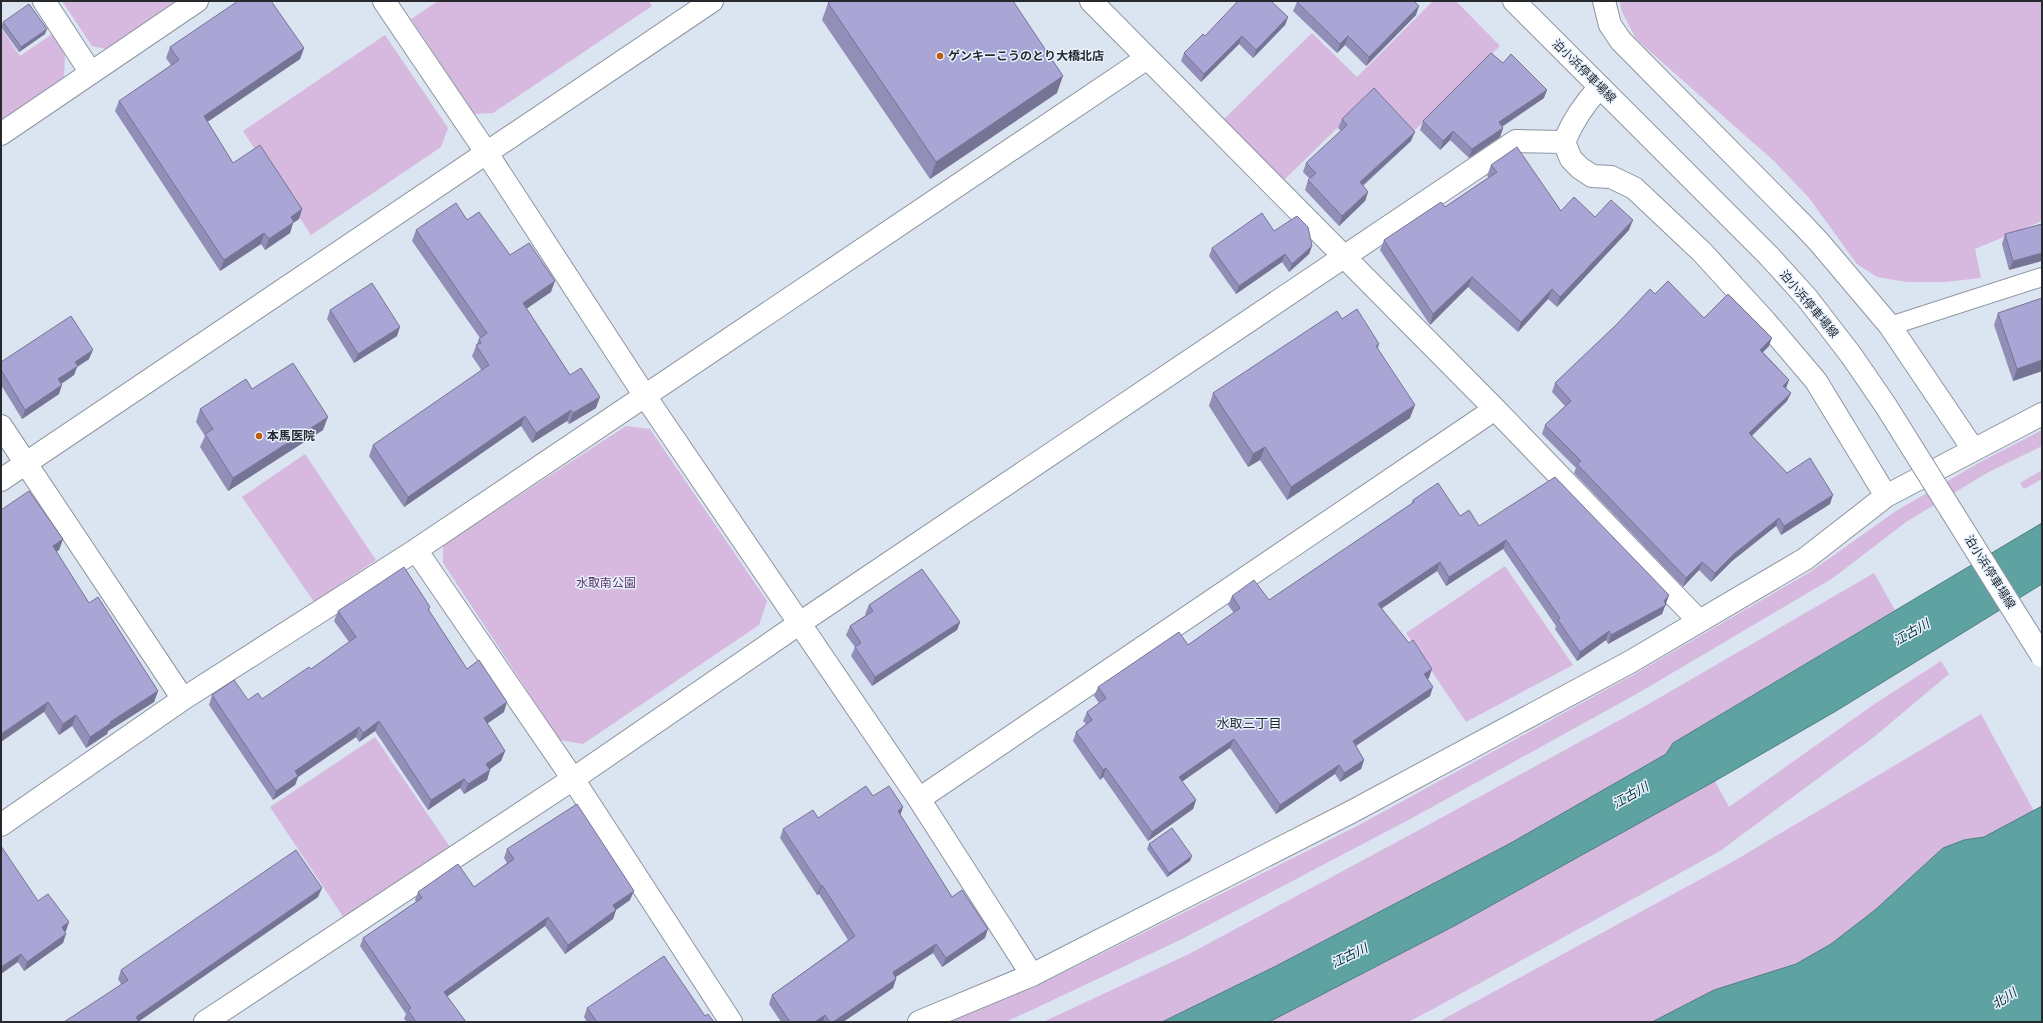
<svg xmlns="http://www.w3.org/2000/svg" width="2043" height="1023" font-family="'Alegreya Sans','Noto Sans JP',sans-serif">
<rect width="100%" height="100%" fill="#dbe4f1"/>
<path fill="#d7b9df" d="M 62,1 L 176,1 L 106,49 L 92,46 Z
M 438,1 L 649,1 L 652,6 L 493,113 L 474,114 L 411,19 Z
M 1433,1 L 1456,1 L 1500,46 L 1412,133 L 1372,94 L 1282,182 L 1222,121 L 1312,33 L 1357,77 Z
M 1620,1 L 2042,1 L 2042,221 L 1975,249 L 1981,278 L 1945,282 L 1907,282 L 1877,277 L 1857,264 L 1809,198 L 1775,162 L 1636,39 L 1621,10 Z
M 1,28 L 20,56 L 52,34 L 65,54 L 64,78 L 1,121 Z
M 385,35 L 448,128 L 441,147 L 311,235 L 243,131 Z
M 626,426 L 650,429 L 767,601 L 759,625 L 583,744 L 560,740 L 443,563 L 443,545 Z
M 2042,430 L 2042,446 L 1987,473 L 1906,522 L 1833,578 L 1640,692 L 1414,817 L 1182,939 L 1034,1009 L 1005,1022 L 950,1022 L 1037,986 L 1359,825 L 1633,675 L 1810,572 L 1896,511 L 1982,461 Z
M 305,454 L 376,560 L 314,602 L 242,497 Z
M 2042,470 L 2042,479 L 2024,489 L 2020,483 Z
M 1505,566 L 1573,665 L 1466,722 L 1406,633 Z
M 1874,573 L 1895,610 L 1673,743 L 1666,754 L 1509,844 L 1276,966 L 1162,1022 L 1043,1022 L 1189,954 L 1419,830 L 1647,705 Z
M 1941,661 L 1949,674 L 1874,737 L 1720,851 L 1433,1009 L 1408,1022 L 1269,1022 L 1456,925 L 1715,781 L 1729,807 L 1873,705 Z
M 1981,714 L 2034,811 L 1984,837 L 1964,840 L 1943,848 L 1875,910 L 1831,944 L 1796,964 L 1714,990 L 1652,1022 L 1438,1022 L 1734,861 Z
M 375,737 L 450,847 L 344,918 L 270,807 Z"/>
<path fill="#5fa2a2" stroke="#4e7e7f" d="M 2042,523 L 2042,584 L 1836,711 L 1715,781 L 1456,925 L 1269,1022 L 1162,1022 L 1276,966 L 1509,844 L 1666,754 L 1673,743 Z
M 2042,806 L 2042,1022 L 1652,1022 L 1714,990 L 1796,964 L 1831,944 L 1875,910 L 1943,848 L 1964,840 L 1984,837 Z"/>
<g fill="none" stroke-linecap="round" stroke-linejoin="round">
<defs>
<path id="service" d="M 1890,326 L 2042,277"/>
<path id="minor" d="M 44,1 L 91,73
M 384,1 L 486,152 L 645,396 L 919,799 L 1032,975
M 1091,1 L 1495,409 L 1699,621
M 1604,1 L 1610,25 L 1621,41 L 1801,223 L 1819,242 L 1890,326 L 1973,449
M 1600,87 C 1584,104 1573,120 1564,142 L 1571,159 L 1580,168 L 1592,176 L 1611,177 L 1634,188 L 1702,252 L 1765,321 L 1816,381 L 1886,496
M 1,134 L 197,1
M 1,426 L 183,699
M 416,550 L 573,779 L 731,1022
M 919,799 L 1495,409
M 1,825 L 183,699 L 416,550 L 1147,58
M 205,1022 L 573,779 L 800,623 L 1516,141 L 1564,142
M 919,1022 L 1032,975 L 1353,811 L 1630,662 L 1805,559 L 1886,496 L 2042,414"/>
<path id="tertiary" d="M 1,480 L 712,1"/>
<path id="secondary" d="M 1514,1 L 1769,256 L 1807,298 L 1851,355"/>
</defs>
<use href="#service" stroke="#8d95a1" stroke-width="20"/>
<use href="#minor" stroke="#8d95a1" stroke-width="24"/>
<use href="#tertiary" stroke="#8d95a1" stroke-width="24"/>
<use href="#secondary" stroke="#8d95a1" stroke-width="24"/>
<use href="#service" stroke="#fff" stroke-width="18"/>
<use href="#minor" stroke="#fff" stroke-width="22"/>
<use href="#tertiary" stroke="#fff" stroke-width="22"/>
<use href="#secondary" stroke="#fff" stroke-width="22"/>
<defs>
<path id="secondary-bridge" d="M 1851,355 L 1886,406 L 2042,656"/>
</defs>
<use href="#secondary-bridge" stroke="#8d95a1" stroke-width="24" stroke-linecap="butt"/>
<use href="#secondary-bridge" stroke="#fff" stroke-width="22"/>
</g>
<path fill="#918eb7" d="M 1297,2 L 1416,15 L 1366,66 L 1345,45 L 1337,53 L 1293,11 Z
M 828,3 L 1057,93 L 930,179 L 822,20 Z
M 1288,17 L 1285,25 L 1253,58 L 1239,44 L 1201,82 L 1181,61 L 1184,53 L 1205,36 Z
M 3,22 L 45,34 L 19,52 L 1,27 Z
M 170,47 L 304,48 L 300,59 L 207,122 L 233,163 L 302,209 L 299,219 L 293,223 L 290,233 L 265,250 L 261,244 L 220,271 L 115,111 L 119,101 L 171,65 L 166,58 Z
M 1503,63 L 1544,98 L 1502,127 L 1503,128 L 1500,137 L 1469,158 L 1450,140 L 1440,150 L 1420,130 L 1423,121 Z
M 1342,119 L 1411,141 L 1363,186 L 1368,192 L 1365,201 L 1339,226 L 1305,190 L 1308,180 L 1310,179 L 1303,172 L 1306,163 L 1341,131 L 1338,128 Z
M 1491,165 L 1561,211 L 1595,217 L 1629,230 L 1557,307 L 1548,299 L 1518,332 L 1468,287 L 1430,325 L 1380,250 L 1384,240 L 1445,207 L 1489,177 L 1487,176 Z
M 467,220 L 510,255 L 551,292 L 526,308 L 570,375 L 596,408 L 569,424 L 567,421 L 532,443 L 521,426 L 404,507 L 369,456 L 373,445 L 482,371 L 472,356 L 479,339 L 480,338 L 412,241 L 416,230 Z
M 2042,224 L 2009,270 L 2002,244 L 2005,234 Z
M 1274,231 L 1312,246 L 1309,254 L 1289,272 L 1282,262 L 1236,294 L 1209,256 L 1212,248 Z
M 1655,294 L 1704,318 L 1769,346 L 1763,352 L 1789,380 L 1786,388 L 1791,393 L 1787,401 L 1752,436 L 1787,473 L 1830,504 L 1781,535 L 1776,526 L 1732,561 L 1711,582 L 1699,570 L 1683,587 L 1574,473 L 1576,468 L 1542,434 L 1545,425 L 1565,406 L 1552,392 L 1555,383 Z
M 2042,298 L 2042,371 L 2013,381 L 1994,325 L 1998,313 Z
M 330,310 L 397,336 L 354,363 L 327,319 Z
M 1342,319 L 1379,344 L 1378,349 L 1410,418 L 1287,500 L 1260,460 L 1248,467 L 1209,406 L 1213,393 Z
M 89,359 L 77,367 L 74,375 L 61,384 L 59,394 L 22,419 L 1,385 L 1,362 Z
M 252,389 L 323,430 L 228,491 L 200,447 L 205,436 L 196,422 L 200,409 Z
M 1413,500 L 1460,516 L 1479,526 L 1669,595 L 1662,614 L 1608,644 L 1606,640 L 1577,661 L 1555,629 L 1556,626 L 1503,549 L 1446,586 L 1437,571 L 1382,608 L 1429,678 L 1428,679 L 1430,696 L 1356,746 L 1364,760 L 1361,769 L 1340,782 L 1335,774 L 1276,814 L 1230,748 L 1182,781 L 1196,800 L 1193,809 L 1148,841 L 1103,777 L 1100,780 L 1073,741 L 1076,732 L 1086,724 L 1083,721 L 1087,712 L 1099,703 L 1094,696 L 1098,687 L 1188,645 L 1234,613 L 1228,605 L 1232,596 L 1269,600 L 1411,504 Z
M 1,510 L 63,539 L 59,550 L 56,552 L 89,603 L 158,691 L 154,702 L 108,731 L 107,734 L 86,748 L 72,726 L 59,735 L 44,712 Z
M 869,605 L 960,622 L 957,630 L 872,686 L 851,656 L 855,647 L 846,635 L 850,626 L 866,615 L 865,614 Z
M 430,607 L 429,611 L 467,669 L 504,712 L 487,724 L 505,751 L 501,761 L 490,769 L 487,780 L 464,794 L 460,788 L 428,810 L 375,731 L 359,742 L 356,737 L 298,777 L 295,785 L 273,800 L 209,705 L 212,695 L 248,700 L 262,699 L 311,669 L 349,642 L 334,621 L 338,611 Z
M 903,807 L 900,815 L 952,897 L 985,938 L 942,967 L 933,953 L 896,977 L 896,979 L 893,988 L 843,1022 L 781,1022 L 769,1004 L 772,995 L 848,940 L 819,894 L 817,895 L 780,838 L 783,829 L 818,818 Z
M 1149,844 L 1190,861 L 1167,877 L 1147,849 Z
M 507,849 L 630,900 L 616,910 L 613,919 L 565,954 L 545,926 L 447,996 L 466,1022 L 407,1022 L 404,1019 L 406,1014 L 360,946 L 363,938 L 416,902 L 415,900 L 418,892 L 474,887 L 507,863 L 504,858 Z
M 318,897 L 139,1021 L 121,984 L 118,979 L 121,970 Z
M 38,901 L 69,922 L 65,931 L 63,943 L 24,971 L 18,962 Z
M 587,1008 L 705,1016 L 714,1022 L 587,1022 L 584,1017 Z"/>
<path fill="#767495" d="M 1419,6 L 1416,15 L 1366,66 L 1369,57 Z
M 1288,17 L 1285,25 L 1253,58 L 1256,50 Z
M 47,29 L 45,34 L 19,52 L 21,47 Z
M 1242,36 L 1239,44 L 1201,82 L 1204,74 Z
M 1348,36 L 1345,45 L 1337,53 L 1340,44 Z
M 304,48 L 300,59 L 200,127 L 204,116 Z
M 1063,76 L 1057,93 L 930,179 L 936,162 Z
M 1547,90 L 1544,98 L 1495,131 L 1499,122 Z
M 1503,128 L 1500,137 L 1469,158 L 1472,149 Z
M 1453,131 L 1450,140 L 1440,150 L 1443,141 Z
M 1415,132 L 1411,141 L 1356,191 L 1360,182 Z
M 1368,192 L 1365,201 L 1339,226 L 1342,216 Z
M 302,209 L 299,219 L 293,223 L 290,233 L 265,250 L 269,239 L 291,217 Z
M 1633,220 L 1629,230 L 1557,307 L 1560,297 Z
M 264,233 L 261,244 L 220,271 L 224,260 Z
M 1312,246 L 1309,254 L 1289,272 L 1292,264 Z
M 2042,253 L 2042,261 L 2009,270 L 2013,261 Z
M 1285,254 L 1282,262 L 1236,294 L 1239,286 Z
M 1472,277 L 1468,287 L 1430,325 L 1433,314 Z
M 555,281 L 551,292 L 519,314 L 523,303 Z
M 1552,289 L 1548,299 L 1518,332 L 1521,322 Z
M 400,327 L 397,336 L 354,363 L 358,354 Z
M 1772,338 L 1769,346 L 1757,358 L 1760,350 Z
M 93,350 L 89,359 L 77,367 L 74,375 L 55,388 L 58,379 L 75,362 Z
M 2042,360 L 2042,371 L 2013,381 L 2017,369 Z
M 1789,380 L 1786,388 L 1783,386 Z
M 62,385 L 59,394 L 22,419 L 25,410 Z
M 1791,393 L 1787,401 L 1746,441 L 1749,433 Z
M 600,397 L 596,408 L 569,424 L 573,413 Z
M 1415,405 L 1410,418 L 1287,500 L 1291,487 Z
M 571,410 L 567,421 L 532,443 L 536,433 Z
M 525,416 L 521,426 L 404,507 L 408,497 Z
M 328,417 L 323,430 L 228,491 L 233,478 Z
M 1265,447 L 1260,460 L 1248,467 L 1253,454 Z
M 1833,495 L 1830,504 L 1781,535 L 1784,526 Z
M 1779,518 L 1776,526 L 1732,561 L 1711,582 L 1715,573 L 1735,553 Z
M 63,539 L 59,550 L 49,557 L 53,546 Z
M 1506,540 L 1503,549 L 1446,586 L 1449,577 Z
M 1440,562 L 1437,571 L 1375,613 L 1378,604 Z
M 1702,562 L 1699,570 L 1683,587 L 1686,578 Z
M 1669,595 L 1662,614 L 1608,644 L 1611,635 L 1664,601 Z
M 960,622 L 957,630 L 872,686 L 875,677 Z
M 1609,631 L 1606,640 L 1577,661 L 1580,652 Z
M 1432,669 L 1429,678 L 1421,683 L 1424,674 Z
M 1433,687 L 1430,696 L 1349,750 L 1353,741 Z
M 158,691 L 154,702 L 108,731 L 107,734 L 86,748 L 90,737 L 110,722 Z
M 48,702 L 44,712 L 1,742 L 1,734 Z
M 507,702 L 504,712 L 480,728 L 484,718 Z
M 76,715 L 72,726 L 59,735 L 63,724 Z
M 379,721 L 375,731 L 359,742 L 363,733 Z
M 359,727 L 356,737 L 298,777 L 295,785 L 273,800 L 276,791 L 295,771 Z
M 1234,739 L 1230,748 L 1176,786 L 1179,777 Z
M 505,751 L 501,761 L 483,774 L 486,764 Z
M 1364,760 L 1361,769 L 1340,782 L 1344,773 Z
M 1339,765 L 1335,774 L 1276,814 L 1280,805 Z
M 1106,768 L 1103,777 L 1100,780 L 1103,770 Z
M 490,770 L 487,780 L 464,794 L 468,784 Z
M 464,779 L 460,788 L 428,810 L 431,800 Z
M 1196,800 L 1193,809 L 1148,841 L 1152,832 Z
M 903,807 L 900,816 L 898,811 Z
M 1192,856 L 1190,861 L 1167,877 L 1169,873 Z
M 822,885 L 819,894 L 817,895 L 821,886 Z
M 322,888 L 318,897 L 138,1022 L 136,1017 Z
M 634,891 L 630,900 L 610,914 L 613,905 Z
M 616,910 L 613,919 L 565,954 L 568,945 Z
M 548,917 L 545,926 L 441,1001 L 444,992 Z
M 69,922 L 66,931 L 58,936 L 62,927 Z
M 988,929 L 985,938 L 942,967 L 946,958 Z
M 66,934 L 63,943 L 24,971 L 27,962 Z
M 936,944 L 933,953 L 889,981 L 893,972 Z
M 21,954 L 18,962 L 1,974 L 1,967 Z
M 896,979 L 893,988 L 843,1022 L 833,1022 Z
M 825,1015 L 823,1022 L 815,1022 Z"/>
<path fill="#a9a5d5" stroke="#767495" d="M 238,1 L 271,1 L 304,48 L 204,116 L 233,163 L 260,145 L 302,209 L 291,217 L 294,222 L 269,239 L 264,233 L 224,260 L 119,101 L 179,60 L 170,47 Z
M 831,1 L 1013,1 L 1063,76 L 936,162 L 828,3 Z
M 1238,1 L 1271,1 L 1288,17 L 1256,50 L 1242,36 L 1204,74 L 1184,53 L 1203,34 L 1205,36 Z
M 1298,1 L 1414,1 L 1419,6 L 1369,57 L 1348,36 L 1340,44 L 1297,2 Z
M 29,4 L 47,29 L 21,47 L 3,22 Z
M 1491,53 L 1503,63 L 1511,54 L 1547,90 L 1499,122 L 1503,128 L 1472,149 L 1453,131 L 1443,141 L 1423,121 Z
M 1374,88 L 1415,132 L 1360,182 L 1368,192 L 1342,216 L 1308,180 L 1316,173 L 1306,163 L 1347,125 L 1342,119 Z
M 1517,147 L 1561,211 L 1574,197 L 1595,217 L 1611,200 L 1633,220 L 1560,297 L 1552,289 L 1521,322 L 1472,277 L 1433,314 L 1384,240 L 1441,202 L 1445,207 L 1497,172 L 1491,165 Z
M 456,203 L 467,220 L 479,212 L 510,255 L 529,243 L 555,281 L 523,303 L 570,375 L 581,368 L 600,397 L 573,413 L 571,410 L 536,433 L 525,416 L 408,497 L 373,445 L 489,365 L 476,345 L 481,343 L 479,339 L 487,333 L 416,230 Z
M 1262,213 L 1274,231 L 1297,216 L 1308,227 L 1312,246 L 1292,264 L 1285,254 L 1239,286 L 1212,248 Z
M 2042,224 L 2042,253 L 2013,261 L 2005,234 Z
M 1668,281 L 1704,318 L 1728,294 L 1772,338 L 1760,350 L 1789,380 L 1783,386 L 1791,393 L 1749,433 L 1787,473 L 1810,458 L 1833,495 L 1784,526 L 1779,518 L 1735,553 L 1715,573 L 1702,562 L 1686,578 L 1577,464 L 1581,461 L 1545,425 L 1571,401 L 1555,383 L 1616,325 L 1650,289 L 1655,294 Z
M 372,283 L 400,327 L 358,354 L 330,310 Z
M 2042,298 L 2042,360 L 2017,369 L 1998,313 Z
M 1357,309 L 1379,344 L 1376,346 L 1415,405 L 1291,487 L 1265,447 L 1253,454 L 1213,393 L 1337,311 L 1342,319 Z
M 71,316 L 93,350 L 75,362 L 78,366 L 58,379 L 62,385 L 25,410 L 1,370 L 1,362 Z
M 293,363 L 328,417 L 233,478 L 205,434 L 213,429 L 200,409 L 246,379 L 252,389 Z
M 1555,477 L 1669,595 L 1664,601 L 1666,605 L 1611,635 L 1609,631 L 1580,652 L 1558,620 L 1560,618 L 1506,540 L 1449,577 L 1440,562 L 1378,604 L 1409,643 L 1413,640 L 1432,669 L 1424,674 L 1433,687 L 1353,741 L 1364,760 L 1344,773 L 1339,765 L 1280,805 L 1234,739 L 1179,777 L 1196,800 L 1152,832 L 1106,768 L 1103,770 L 1076,732 L 1092,720 L 1087,712 L 1106,698 L 1098,687 L 1179,632 L 1188,645 L 1240,608 L 1232,596 L 1254,580 L 1269,600 L 1414,502 L 1413,500 L 1438,483 L 1460,516 L 1469,510 L 1479,526 Z
M 29,491 L 63,539 L 53,546 L 89,603 L 98,597 L 158,691 L 110,722 L 111,723 L 90,737 L 76,715 L 63,724 L 48,702 L 1,734 L 1,510 Z
M 404,567 L 430,607 L 428,609 L 467,669 L 479,660 L 507,702 L 484,718 L 505,751 L 486,764 L 490,770 L 468,784 L 464,779 L 431,800 L 379,721 L 363,733 L 359,727 L 295,771 L 298,776 L 276,791 L 212,695 L 234,680 L 248,700 L 258,693 L 262,699 L 309,667 L 311,669 L 356,637 L 338,611 Z
M 922,569 L 960,622 L 875,677 L 855,647 L 861,643 L 850,626 L 873,611 L 869,605 Z
M 866,786 L 873,796 L 889,786 L 903,807 L 898,811 L 952,897 L 962,890 L 988,929 L 946,958 L 936,944 L 893,972 L 896,979 L 833,1022 L 830,1022 L 825,1015 L 815,1022 L 790,1022 L 772,995 L 855,936 L 822,885 L 821,886 L 783,829 L 813,810 L 818,818 Z
M 577,804 L 634,891 L 613,905 L 616,910 L 568,945 L 548,917 L 444,992 L 466,1022 L 416,1022 L 408,1010 L 411,1008 L 363,938 L 422,898 L 418,892 L 458,864 L 474,887 L 514,859 L 507,849 Z
M 1172,828 L 1192,856 L 1169,873 L 1149,844 Z
M 1,846 L 38,901 L 48,894 L 69,922 L 62,927 L 66,934 L 27,962 L 21,954 L 1,967 Z
M 296,850 L 322,888 L 136,1017 L 139,1022 L 64,1022 L 128,980 L 121,970 Z
M 664,956 L 705,1016 L 708,1014 L 714,1022 L 597,1022 L 587,1008 Z"/>
<g fill="#bb5d0f" stroke="#e8f2ff" stroke-width="1.5">
<circle cx="940" cy="56" r="4"/>
<circle cx="259" cy="436" r="4"/>
</g>
<g text-anchor="middle" stroke-width="3" stroke-linejoin="round" paint-order="stroke">
<g font-size="12" font-weight="bold" fill="#262a2e" stroke="#e8f2ff" text-anchor="start">
<text x="948" y="60">ゲンキーこうのとり大橋北店</text>
<text x="267" y="440">本馬医院</text>
</g>
<g font-size="12" fill="#262a2e" stroke="#e8f2ff">
<text transform="translate(1584 71) rotate(45)" y="4">泊小浜停車場線</text>
<text transform="translate(1809 304) rotate(50)" y="4">泊小浜停車場線</text>
<text transform="translate(1990 572) rotate(58)" y="4">泊小浜停車場線</text>
</g>
<g font-size="12" fill="#5e3469" stroke="#e8f2ff">
<text x="606" y="587">水取南公園</text>
</g>
<g font-size="13" font-style="italic" fill="#0c2f2f" stroke="#e8f2ff">
<text transform="translate(1911 632) rotate(-30)" y="5">江古川</text>
<text transform="translate(1630 795) rotate(-30)" y="5">江古川</text>
<text transform="translate(1349 955) rotate(-26)" y="5">江古川</text>
<text transform="translate(2004 998) rotate(-33)" y="5">北川</text>
</g>
<g font-size="13" fill="#262a2e" stroke="#e8f2ff">
<text x="1249" y="728">水取三丁目</text>
</g>
</g>
<rect width="2043" height="1023" fill="none" stroke="#262a2e" stroke-width="4"/>
</svg>
